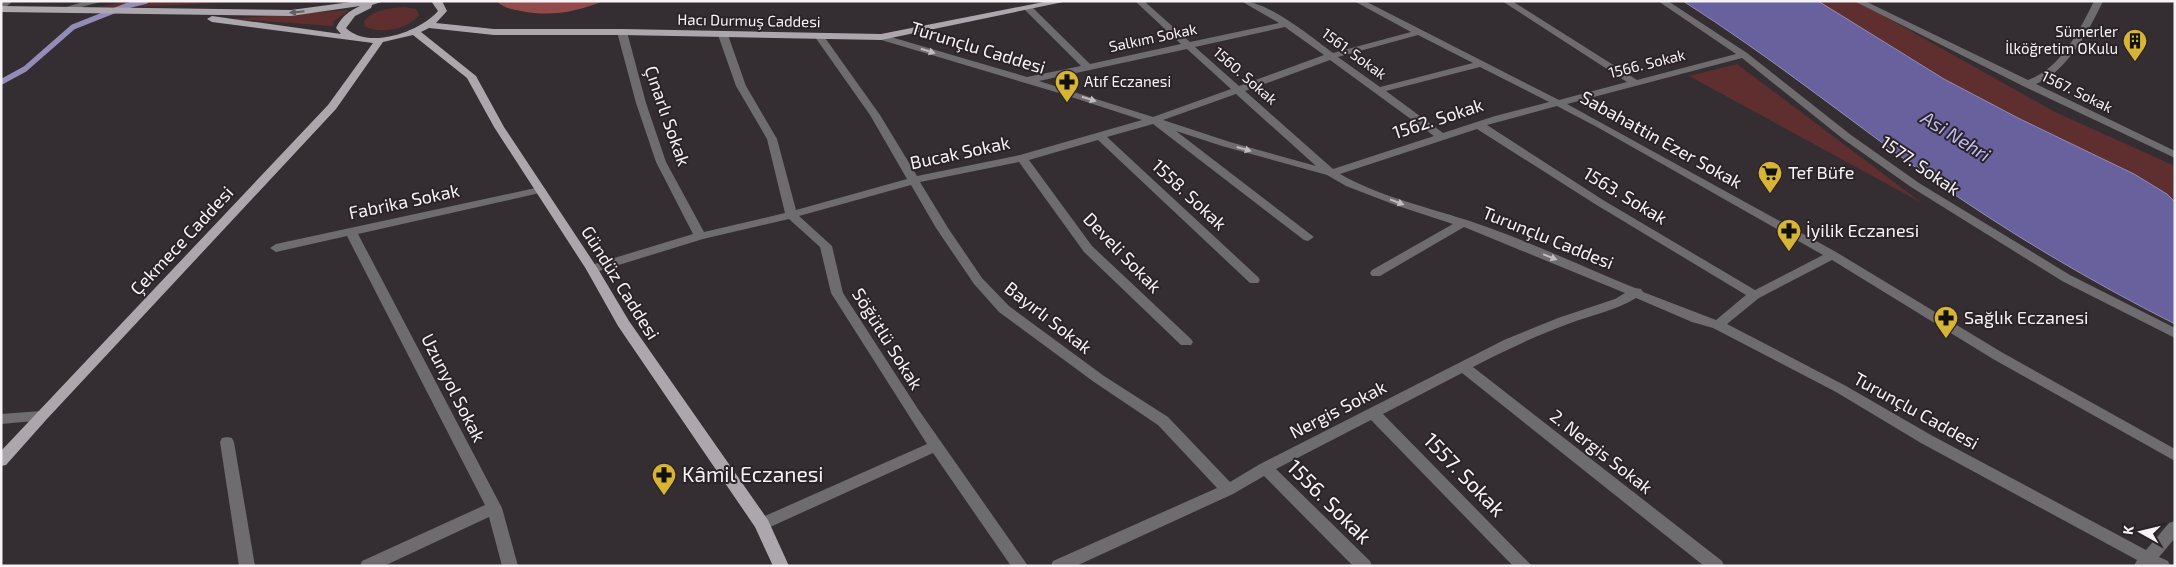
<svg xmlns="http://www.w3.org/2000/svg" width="2176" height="567" font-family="'Exo 2',sans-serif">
<rect width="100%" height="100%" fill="#342e32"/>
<path fill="#5e2f2e" d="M 127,1 L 254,1 L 157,6 L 98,7 Z
M 1818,1 L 1857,1 L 2055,112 L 2175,166 L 2175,202 L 2167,194 L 2134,174 L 2018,118 L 1944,79 Z
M 404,7 L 416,9 L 419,15 C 409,29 380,35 365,26 L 364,22 C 371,10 390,8 404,7 Z
M 349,10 L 334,21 L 333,26 L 231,19 Z
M 1737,64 L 1922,203 L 1689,76 Z"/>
<path fill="#924b4a" d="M 496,1 L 604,1 C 574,12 552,17 521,11 C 511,9 504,8 496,1 Z"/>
<path fill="#68619e" stroke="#938cb8" d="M 1683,1 L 1818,1 L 1944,79 L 2018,118 L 2134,174 L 2167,194 L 2175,202 L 2175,324 C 2090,281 2007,232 1929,177 C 1847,118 1768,55 1683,1 Z"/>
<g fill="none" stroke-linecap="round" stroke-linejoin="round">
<path stroke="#938cb8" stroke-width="5.5" d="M 1,82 L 25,69 L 73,27 L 126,6 L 146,1"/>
<path fill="#6e6c6f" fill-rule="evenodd" d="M 3,1 L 13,1 L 1,11 L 1,3 Z
M 86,1 L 104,1 L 67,11 L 63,8 Z
M 1135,1 L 1144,1 L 1190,42 L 1279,23 L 1241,1 C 1268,1 1310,36 1333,53 L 1411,32 L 1354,1 L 1365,1 L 1559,100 L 1627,82 L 1502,1 L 1512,1 L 1637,80 L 1736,54 L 1658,1 L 1668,1 L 1747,53 L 1851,135 L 1919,183 L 2070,275 L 2175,328 L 2175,338 L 2062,281 L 1911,187 L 1843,139 L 1742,58 L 1567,104 L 1836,252 L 2003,353 L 2175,449 L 2175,461 L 1993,359 L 1832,260 L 1759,298 L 1727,324 L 1846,386 L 1931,435 L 2146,550 L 2169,523 L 2175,521 L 2175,538 L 2159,557 L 2168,561 L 2170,566 L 2134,566 L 2137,560 L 1921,443 L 1836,392 L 1713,328 L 1692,322 L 1636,298 C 1615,311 1591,315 1568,324 C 1535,336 1504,351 1473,367 L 1722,561 L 1724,566 L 1704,566 L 1462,373 L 1383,414 L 1532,566 L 1513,566 L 1371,420 L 1276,469 L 1370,561 L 1372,566 L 1353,566 L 1264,476 L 1233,494 L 1076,566 L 1051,566 L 1053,561 L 1217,488 L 1158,425 L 1094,382 L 999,312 L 974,284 L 936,228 L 911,185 L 799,216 L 832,246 L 843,293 L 918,409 L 1028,566 L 1011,566 L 933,453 L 768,528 L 762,530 L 756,528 L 754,524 L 756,520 L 927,444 L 831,293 L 820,247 L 789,219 L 703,239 L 596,272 L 588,272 L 586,269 L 588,266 L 693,234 L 656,162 L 636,103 L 617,32 L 619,30 L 625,30 L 627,32 L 646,103 L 666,162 L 704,232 L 785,213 L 767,139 L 736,86 L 718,35 L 720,33 L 726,33 L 728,35 L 746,86 L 777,139 L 796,210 L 907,179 L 870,115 L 815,37 L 817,35 L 823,35 L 880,115 L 917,176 L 1020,155 L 1142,120 L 1059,93 L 878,39 L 878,35 L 884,35 L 1027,77 L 1081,66 L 1025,10 L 1024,8 L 1028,5 L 1031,6 L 1090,64 L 1181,44 ZM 1285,27 L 1324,55 L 1239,86 L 1195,47 ZM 1418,35 L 1473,63 L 1380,87 L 1338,57 ZM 1187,49 L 1231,89 L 1153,117 L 1039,81 ZM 1330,60 L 1434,136 L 1333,169 L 1245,91 ZM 1480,67 L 1549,102 L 1495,116 L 1443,133 L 1386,91 ZM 1236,94 L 1316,166 L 1230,142 L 1163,120 ZM 1557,106 L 1597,127 L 1823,255 L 1755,290 L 1603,200 L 1487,125 ZM 1153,124 L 1304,240 L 1308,241 L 1314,237 L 1176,131 L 1222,146 L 1327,175 L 1346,186 L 1398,206 L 1453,224 L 1372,270 L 1370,273 L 1372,276 L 1380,276 L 1464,227 L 1625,293 L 1615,299 L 1558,318 L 1504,340 L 1260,464 L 1230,482 L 1168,417 L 1104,376 L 1009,306 L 982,278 L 948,228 L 920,182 L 1019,162 L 1084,252 L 1181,345 L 1191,345 L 1193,342 L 1191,339 L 1092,246 L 1029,160 L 1098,140 L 1250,283 L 1258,283 L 1260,280 L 1258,277 L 1107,137 ZM 1477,129 L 1595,204 L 1746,295 L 1716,320 L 1643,292 L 1641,289 L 1635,288 C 1586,268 1537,245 1487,227 C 1438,209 1386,200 1340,174 Z
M 1854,1 L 1865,1 L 2028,80 C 2060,69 2080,30 2094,1 L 2103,1 C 2090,29 2066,73 2036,84 L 2175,151 L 2175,158 L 2023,86 Z
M 540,187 L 544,188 L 546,190 L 544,192 L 358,234 L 502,508 L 518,566 L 502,566 L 489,517 L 384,566 L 360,566 L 362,561 L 485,505 L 347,236 L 276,252 L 270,248 L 276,244 Z
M 41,411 L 46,412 L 48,416 L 46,420 L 1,424 L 1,414 Z
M 227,437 L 232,438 L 234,442 L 255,566 L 239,566 L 220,442 L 222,438 Z"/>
<path fill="#aba7ad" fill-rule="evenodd" d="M 358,1 L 384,1 L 372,5 L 371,8 L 355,16 L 346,28 C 368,50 420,32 438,11 L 431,1 L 442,1 L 447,11 L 436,23 L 494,29 L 622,29 L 881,34 L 1049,1 L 1068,1 L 881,40 L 622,35 L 494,35 L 429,28 L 421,32 L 476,76 L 504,127 L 598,269 L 629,321 L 768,520 L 789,566 L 773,566 L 755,527 L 618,326 L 586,269 L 494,127 L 467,78 L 413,35 L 383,42 L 336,109 L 46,420 L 6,465 L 1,466 L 1,451 L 328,105 L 373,43 L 212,22 L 207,19 L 212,16 L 341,34 L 336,28 C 341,17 349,11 360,6 L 291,16 L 1,12 L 1,6 L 291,10 Z"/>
</g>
<defs><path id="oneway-solid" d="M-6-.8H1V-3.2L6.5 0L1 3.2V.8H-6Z" transform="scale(1.25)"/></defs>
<use fill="#645f64" href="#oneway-solid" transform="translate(297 12) rotate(174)"/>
<g fill="#c0bcbf">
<use href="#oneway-solid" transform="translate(928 51) rotate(17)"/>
<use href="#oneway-solid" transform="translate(1089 99) rotate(18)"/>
<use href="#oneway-solid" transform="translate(1244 149) rotate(16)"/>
<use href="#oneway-solid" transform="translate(1397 202) rotate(21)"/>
<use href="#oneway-solid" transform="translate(1550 257) rotate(22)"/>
</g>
<defs>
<symbol id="building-pin" viewBox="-11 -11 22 30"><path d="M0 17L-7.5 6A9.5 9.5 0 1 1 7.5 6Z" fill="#d8b434" stroke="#2a2428"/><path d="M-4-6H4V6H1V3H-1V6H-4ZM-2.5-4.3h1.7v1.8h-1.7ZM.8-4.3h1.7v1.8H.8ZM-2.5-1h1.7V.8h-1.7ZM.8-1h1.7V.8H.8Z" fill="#111"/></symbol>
<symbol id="pharmacy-pin" viewBox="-11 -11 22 30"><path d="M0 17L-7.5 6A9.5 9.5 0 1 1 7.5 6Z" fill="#d8b434" stroke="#2a2428"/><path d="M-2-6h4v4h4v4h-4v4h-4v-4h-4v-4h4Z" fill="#111"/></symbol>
<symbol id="supermarket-pin" viewBox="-11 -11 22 30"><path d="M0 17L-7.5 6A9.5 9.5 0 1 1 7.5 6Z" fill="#d8b434" stroke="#2a2428"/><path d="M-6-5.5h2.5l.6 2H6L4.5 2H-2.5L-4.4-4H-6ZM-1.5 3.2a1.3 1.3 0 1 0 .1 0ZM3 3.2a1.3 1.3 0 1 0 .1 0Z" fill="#111"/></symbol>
</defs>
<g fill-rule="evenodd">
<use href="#building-pin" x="2121" y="27" width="28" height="38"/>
<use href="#pharmacy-pin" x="1053" y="68" width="28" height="38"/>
<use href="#supermarket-pin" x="1756" y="159" width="28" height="38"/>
<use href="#pharmacy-pin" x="1775" y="217" width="28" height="38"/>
<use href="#pharmacy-pin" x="1932" y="304" width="28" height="38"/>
<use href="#pharmacy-pin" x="650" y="461" width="28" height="38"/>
</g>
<g text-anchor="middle" stroke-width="4" stroke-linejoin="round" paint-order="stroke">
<g font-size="15" fill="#f6f2f5" stroke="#2a2428">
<text transform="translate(749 21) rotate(1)" y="5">Hacı Durmuş Caddesi</text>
<text transform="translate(1153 38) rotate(-12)" y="5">Salkım Sokak</text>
<text transform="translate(1354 54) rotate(36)" y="5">1561. Sokak</text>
<text transform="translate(1647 64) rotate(-14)" y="5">1566. Sokak</text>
<text transform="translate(1245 76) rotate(41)" y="5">1560. Sokak</text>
<text transform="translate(2077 92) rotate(26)" y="5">1567. Sokak</text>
</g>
<g font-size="15" fill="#f6f2f5" stroke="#2a2428" text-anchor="end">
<text x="2118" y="37">Sümerler<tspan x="2118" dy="17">İlköğretim OKulu</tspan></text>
<text x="1084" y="87" text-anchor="start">Atıf Eczanesi</text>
</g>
<g font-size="18" fill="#f6f2f5" stroke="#2a2428">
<text transform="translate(978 48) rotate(17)" y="6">Turunçlu Caddesi</text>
<text transform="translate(667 116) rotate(71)" y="6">Çınarlı Sokak</text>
<text transform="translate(1438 119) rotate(-18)" y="6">1562. Sokak</text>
<text transform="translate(1661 140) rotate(29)" y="6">Sabahattin Ezer Sokak</text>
<text transform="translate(960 153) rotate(-12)" y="6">Bucak Sokak</text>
<text transform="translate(1920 166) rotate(34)" y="6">1577. Sokak</text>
<text transform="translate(1189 195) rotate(43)" y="6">1558. Sokak</text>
<text transform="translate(1625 196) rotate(31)" y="6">1563. Sokak</text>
<text transform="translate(404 202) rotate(-12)" y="6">Fabrika Sokak</text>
<text transform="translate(1548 238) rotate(22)" y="6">Turunçlu Caddesi</text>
<text transform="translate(182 241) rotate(-47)" y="6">Çekmece Caddesi</text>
<text transform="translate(1122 253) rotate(46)" y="6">Develi Sokak</text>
<text transform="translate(620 283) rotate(58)" y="6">Gündüz Caddesi</text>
<text transform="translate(1048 318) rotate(38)" y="6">Bayırlı Sokak</text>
<text transform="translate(887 339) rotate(58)" y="6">Söğütlü Sokak</text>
<text transform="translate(453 388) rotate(63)" y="6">Uzunyol Sokak</text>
<text transform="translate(1338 410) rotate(-27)" y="6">Nergis Sokak</text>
<text transform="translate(1916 411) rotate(29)" y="6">Turunçlu Caddesi</text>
<text transform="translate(1601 452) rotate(38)" y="6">2. Nergis Sokak</text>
</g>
<g font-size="18" fill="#f6f2f5" stroke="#2a2428" text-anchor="start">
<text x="1788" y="179">Tef Büfe</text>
<text x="1806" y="237">İyilik Eczanesi</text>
<text x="1964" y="324">Sağlık Eczanesi</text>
</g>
<g font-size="19" font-style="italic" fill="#c0bcf2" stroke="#2a2428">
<text transform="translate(1956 136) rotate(32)" y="7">Asi Nehri</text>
</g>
<g font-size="21" fill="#f6f2f5" stroke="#2a2428" text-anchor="start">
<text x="682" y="482">Kâmil Eczanesi</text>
</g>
<g font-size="21" fill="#f6f2f5" stroke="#2a2428">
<text transform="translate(1464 475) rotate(46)" y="7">1557. Sokak</text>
<text transform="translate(1329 502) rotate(45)" y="7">1556. Sokak</text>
</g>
</g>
<rect width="2176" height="567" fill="none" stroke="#f6f2f5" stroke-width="5"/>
<g transform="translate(2141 532) rotate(278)" stroke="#2a2428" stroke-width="4" paint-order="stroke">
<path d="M0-4L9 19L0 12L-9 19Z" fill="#f6f2f5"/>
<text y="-8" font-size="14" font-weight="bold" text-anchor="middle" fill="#f6f2f5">K</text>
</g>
</svg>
